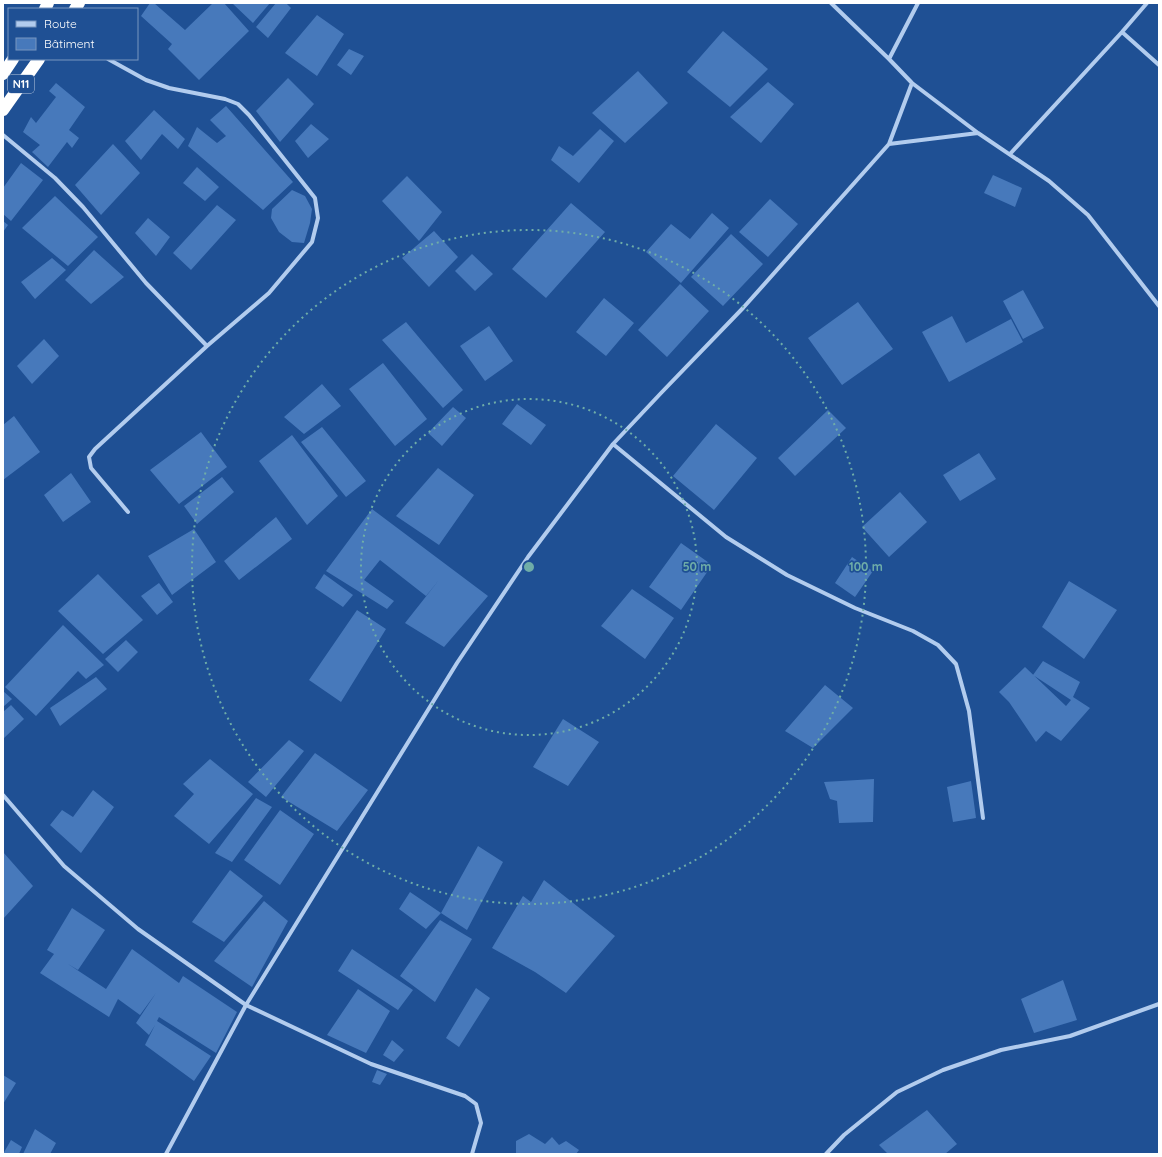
<svg xmlns="http://www.w3.org/2000/svg" width="1162" height="1157" font-family="Quicksand,sans-serif">
<rect width="100%" height="100%" fill="#1f5094"/>
<path fill="#4779bb" d="M 150,3 L 154,3 L 185,30 L 213,3 L 224,3 L 249,31 L 199,80 L 168,49 L 172,44 L 141,16 Z
M 232,3 L 270,3 L 253,23 Z
M 276,3 L 286,3 L 291,8 L 268,38 L 256,27 Z
M 317,15 L 344,34 L 317,76 L 285,53 Z
M 723,31 L 768,69 L 730,107 L 687,72 Z
M 349,49 L 364,56 L 351,75 L 337,65 Z
M 638,71 L 668,103 L 625,143 L 592,113 Z
M 288,78 L 314,104 L 280,142 L 256,111 Z
M 768,82 L 794,104 L 761,143 L 730,117 Z
M 56,83 L 85,107 L 69,130 L 79,138 L 72,148 L 67,142 L 48,167 L 32,152 L 40,145 L 23,132 L 31,117 L 36,123 L 56,97 L 49,91 Z
M 226,106 L 293,182 L 263,210 L 188,146 L 197,127 L 217,143 L 226,136 L 210,120 Z
M 154,110 L 185,139 L 178,149 L 162,134 L 141,160 L 125,141 Z
M 311,124 L 329,139 L 308,158 L 295,141 Z
M 600,129 L 614,141 L 579,183 L 551,160 L 559,146 L 573,156 Z
M 113,144 L 140,173 L 101,215 L 75,185 Z
M 21,163 L 43,180 L 11,221 L 3,214 L 3,188 Z
M 197,167 L 219,187 L 205,201 L 183,183 Z
M 993,175 L 1022,188 L 1015,207 L 984,193 Z
M 407,176 L 442,212 L 419,241 L 382,201 Z
M 292,190 L 305,196 L 312,209 L 310,223 L 304,243 L 292,242 L 279,232 L 271,218 L 272,209 Z
M 55,196 L 98,237 L 68,266 L 22,228 Z
M 770,199 L 798,224 L 768,257 L 739,232 Z
M 571,203 L 605,232 L 546,298 L 512,269 Z
M 217,205 L 236,220 L 191,270 L 173,253 Z
M 712,213 L 729,228 L 681,283 L 646,252 L 671,224 L 690,239 Z
M 148,218 L 170,237 L 156,256 L 135,233 Z
M 3,221 L 8,225 L 3,232 Z
M 434,231 L 458,257 L 429,287 L 402,258 Z
M 731,234 L 763,264 L 723,306 L 691,277 Z
M 94,250 L 124,277 L 91,304 L 65,280 Z
M 472,254 L 493,274 L 475,291 L 455,271 Z
M 52,258 L 66,270 L 35,299 L 21,282 Z
M 680,284 L 709,311 L 667,357 L 638,330 Z
M 1023,290 L 1044,328 L 1023,339 L 1003,301 Z
M 604,298 L 634,323 L 606,356 L 576,332 Z
M 858,302 L 893,349 L 842,385 L 808,338 Z
M 952,316 L 966,343 L 1011,319 L 1023,342 L 949,382 L 922,332 Z
M 406,322 L 463,390 L 443,408 L 382,340 Z
M 489,326 L 513,361 L 485,381 L 460,346 Z
M 44,339 L 59,356 L 32,384 L 17,366 Z
M 383,363 L 427,419 L 395,446 L 349,389 Z
M 322,384 L 341,406 L 304,434 L 284,417 Z
M 517,404 L 546,425 L 531,445 L 502,424 Z
M 453,407 L 466,418 L 442,446 L 428,433 Z
M 828,410 L 846,428 L 795,476 L 778,458 Z
M 14,416 L 40,452 L 3,480 L 3,425 Z
M 716,424 L 757,458 L 714,510 L 673,476 Z
M 322,427 L 366,481 L 346,497 L 301,442 Z
M 201,432 L 227,467 L 179,504 L 150,470 Z
M 292,435 L 338,496 L 307,525 L 259,461 Z
M 979,453 L 996,479 L 960,501 L 943,475 Z
M 438,468 L 474,495 L 439,545 L 396,516 Z
M 71,473 L 91,502 L 63,522 L 44,495 Z
M 222,477 L 234,492 L 197,524 L 184,506 Z
M 900,492 L 927,522 L 889,557 L 862,527 Z
M 372,509 L 488,596 L 444,647 L 405,623 L 439,580 L 426,596 L 380,560 L 364,580 L 394,601 L 387,609 L 326,571 Z
M 276,517 L 292,539 L 239,580 L 224,561 Z
M 194,529 L 216,562 L 172,595 L 148,556 Z
M 681,543 L 712,565 L 681,610 L 649,587 Z
M 852,557 L 873,571 L 855,597 L 835,583 Z
M 98,574 L 143,620 L 103,654 L 58,611 Z
M 324,574 L 353,595 L 343,607 L 315,588 Z
M 1069,581 L 1117,610 L 1084,659 L 1042,627 Z
M 159,583 L 173,602 L 157,615 L 141,596 Z
M 632,589 L 674,618 L 645,659 L 601,626 Z
M 357,610 L 386,629 L 341,702 L 309,680 Z
M 63,625 L 104,665 L 86,679 L 78,671 L 36,716 L 5,687 Z
M 126,640 L 138,652 L 118,672 L 105,659 Z
M 1043,661 L 1080,682 L 1073,697 L 1090,708 L 1061,741 L 1046,731 L 1036,742 L 1009,702 L 999,692 L 1025,667 L 1066,706 L 1071,700 L 1033,675 Z
M 96,677 L 107,689 L 60,726 L 50,708 Z
M 825,685 L 853,708 L 813,748 L 785,731 Z
M 3,691 L 12,699 L 3,707 Z
M 11,705 L 24,719 L 3,739 L 3,712 Z
M 563,719 L 599,742 L 568,786 L 533,767 Z
M 289,740 L 304,751 L 266,797 L 248,782 Z
M 315,753 L 368,790 L 337,831 L 281,797 Z
M 210,759 L 253,794 L 209,844 L 174,816 L 194,794 L 183,784 Z
M 874,779 L 873,822 L 839,823 L 837,801 L 830,799 L 824,782 Z
M 971,781 L 976,818 L 953,822 L 947,787 Z
M 93,790 L 114,807 L 81,853 L 50,825 L 62,810 L 73,817 Z
M 256,798 L 272,807 L 232,862 L 215,853 Z
M 280,810 L 314,834 L 280,885 L 244,860 Z
M 478,846 L 503,862 L 467,930 L 441,913 Z
M 3,852 L 33,886 L 3,919 Z
M 230,870 L 263,896 L 224,942 L 192,922 Z
M 544,880 L 615,936 L 566,993 L 535,972 L 492,948 L 523,896 L 531,902 Z
M 410,892 L 441,913 L 426,929 L 399,909 Z
M 264,901 L 288,921 L 252,987 L 214,961 Z
M 72,908 L 105,930 L 78,970 L 68,964 L 106,989 L 132,949 L 179,983 L 183,976 L 237,1012 L 216,1053 L 159,1017 L 157,1021 L 211,1056 L 194,1081 L 145,1045 L 155,1025 L 149,1035 L 136,1023 L 156,993 L 140,1015 L 118,999 L 109,1017 L 40,973 L 54,954 L 47,950 Z
M 440,920 L 472,939 L 435,1002 L 400,976 Z
M 352,949 L 413,990 L 398,1010 L 338,971 Z
M 1063,980 L 1077,1020 L 1034,1033 L 1021,999 Z
M 476,988 L 490,998 L 459,1047 L 446,1038 Z
M 358,989 L 390,1011 L 366,1053 L 327,1035 Z
M 392,1040 L 404,1050 L 394,1062 L 383,1055 Z
M 377,1070 L 387,1074 L 380,1085 L 372,1082 Z
M 3,1075 L 16,1083 L 3,1104 Z
M 927,1110 L 957,1144 L 945,1154 L 888,1154 L 879,1145 Z
M 35,1129 L 56,1143 L 50,1154 L 23,1154 Z
M 529,1134 L 545,1144 L 552,1137 L 559,1145 L 566,1141 L 579,1150 L 576,1154 L 516,1154 L 516,1141 Z
M 11,1140 L 22,1147 L 19,1154 L 3,1154 Z"/>
<g fill="none" stroke-linecap="round" stroke-linejoin="round">
<path stroke="#b2ccee" stroke-width="4" d="M 831,3 L 889,59 L 912,83 L 978,133 L 1049,181 L 1088,215 L 1159,306
M 1122,32 L 1159,65
M 108,59 L 146,80 L 169,88 L 225,99 L 238,104 L 249,115 L 315,198 L 318,218 L 312,242 L 269,293 L 207,346 L 95,449 L 89,457 L 91,468 L 128,512
M 889,59 L 918,3
M 3,135 L 55,178 L 83,207 L 146,283 L 207,346
M 889,144 L 978,133
M 1010,154 L 1122,32 L 1147,3
M 613,444 L 726,537 L 787,575 L 855,608 L 913,631 L 938,645 L 956,664 L 969,711 L 983,818
M 3,795 L 64,866 L 138,929 L 246,1005 L 371,1064 L 465,1096 L 476,1104 L 481,1123 L 472,1154
M 166,1154 L 246,1005 L 457,663 L 528,557 L 613,444 L 662,392 L 743,308 L 889,144 L 912,83
M 826,1154 L 844,1135 L 897,1092 L 943,1070 L 1001,1050 L 1070,1036 L 1159,1004"/>
<path stroke="#fff" stroke-width="12" d="M 45,9 L 48,3
M 75,9 L 79,3
M 3,74 L 13,59
M 3,110 L 39,59"/>
</g>
<g fill="none" stroke="#6fada8" stroke-width="2" stroke-dasharray="2 4">
<circle cx="529" cy="567" r="168"/>
<circle cx="529" cy="567" r="337"/>
</g>
<g text-anchor="middle" stroke-width="3.5" stroke-linejoin="round" paint-order="stroke">
<rect fill="#1f5094" stroke="#bccadf" stroke-width="1" x="8" y="75" width="26" height="18" rx="3"/>
<g font-size="11" font-weight="bold" fill="#fff">
<text x="21" y="88">N11</text>
</g>
</g>
<circle cx="529" cy="567" r="6" fill="#6fada8" stroke="#1f5094" stroke-width="2"/>
<g font-size="12" text-anchor="middle" font-weight="bold" fill="#6fada8" stroke="#1f5094" stroke-width="3.5" stroke-linejoin="round" paint-order="stroke">
<text x="697" y="571">50 m</text>
<text x="866" y="571">100 m</text>
</g>
<rect width="1162" height="1157" fill="none" stroke="#ffffff" stroke-width="8"/>
<rect x="8" y="8" width="130" height="52" fill="#1f5094" stroke="#7996bf"/>
<rect x="16" y="21" width="20" height="6" fill="#b2ccee" stroke="#7996bf"/>
<text x="44" y="28" font-size="12" fill="#ffffff">Route</text>
<rect x="16" y="38" width="20" height="12" fill="#4779bb" stroke="#7996bf"/>
<text x="44" y="48" font-size="12" fill="#ffffff">Bâtiment</text>
</svg>
